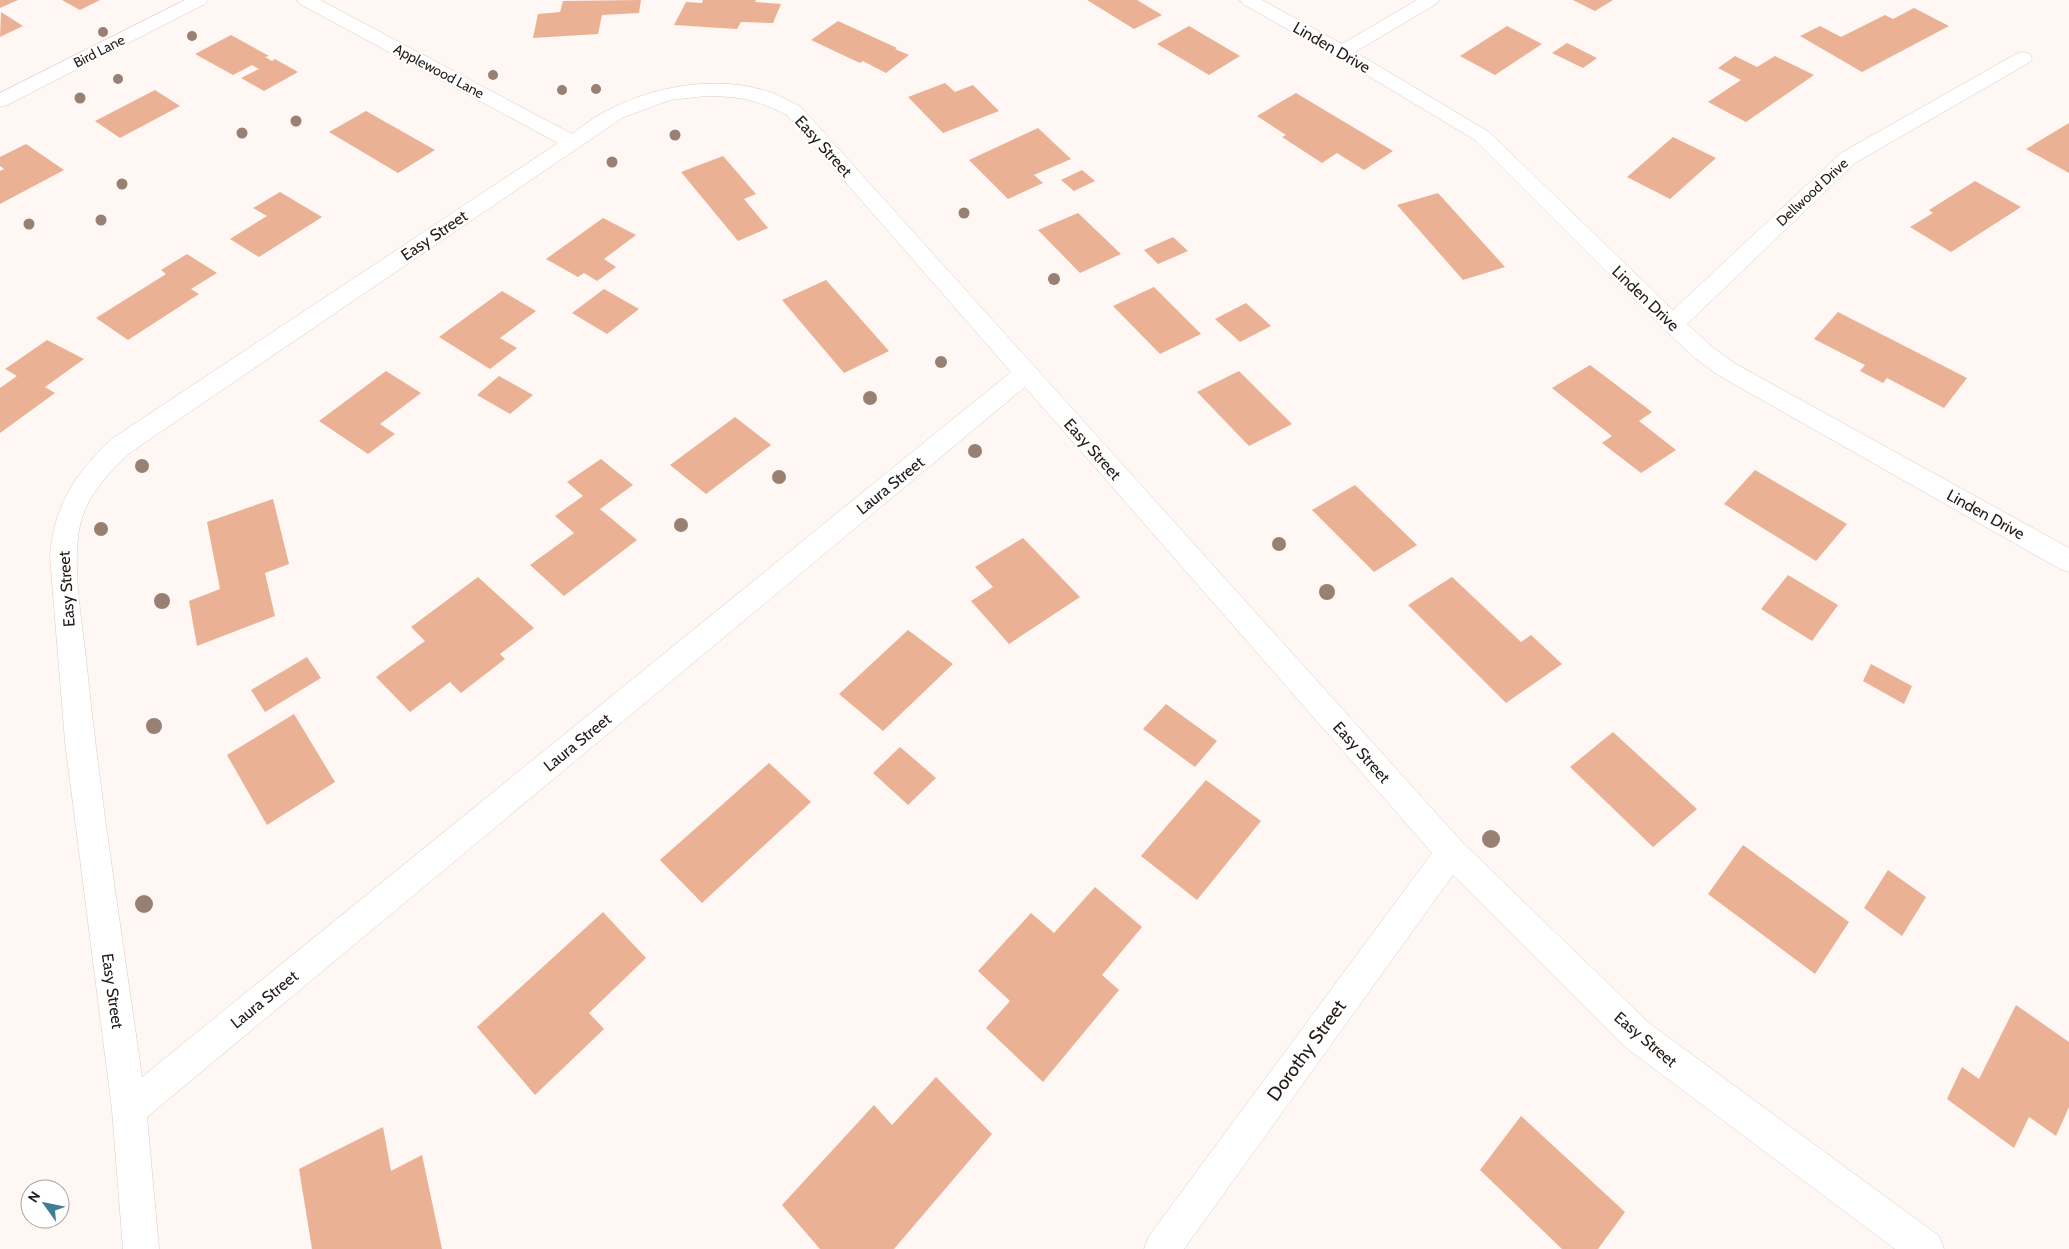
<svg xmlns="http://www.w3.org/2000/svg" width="2069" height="1249" font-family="Cabin,sans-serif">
<rect width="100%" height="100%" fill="#fef7f3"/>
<path fill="#ebb195" d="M 0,0 L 18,0 L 0,8 Z
M 62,0 L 100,0 L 80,10 Z
M 641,0 L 639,13 L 602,15 L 598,34 L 533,38 L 538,14 L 560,12 L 563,1 Z
M 703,0 L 756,0 L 755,2 L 781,4 L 773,23 L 741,22 L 737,29 L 674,25 L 686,2 L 702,3 Z
M 1087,0 L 1137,0 L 1162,15 L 1134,29 Z
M 1573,0 L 1613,0 L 1595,11 Z
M 1914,8 L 1949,26 L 1862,72 L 1800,36 L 1820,26 L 1841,37 L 1885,15 L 1893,19 Z
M 1,12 L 23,26 L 0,37 Z
M 838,21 L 897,48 L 895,49 L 909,55 L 886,73 L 863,61 L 860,63 L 811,40 Z
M 1189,26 L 1240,56 L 1209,75 L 1157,44 Z
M 1507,26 L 1542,44 L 1495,75 L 1460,56 Z
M 231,35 L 269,56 L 265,57 L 272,61 L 275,59 L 298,72 L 264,91 L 241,78 L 259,69 L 252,65 L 233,75 L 195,54 Z
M 1567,43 L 1597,58 L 1583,68 L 1552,53 Z
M 1735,56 L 1757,67 L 1775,56 L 1814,75 L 1746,122 L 1708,102 L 1741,80 L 1718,68 Z
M 945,83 L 955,92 L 973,85 L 999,111 L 943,133 L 908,97 Z
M 155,90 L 180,106 L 120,138 L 95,121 Z
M 1296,93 L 1393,151 L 1364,170 L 1337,153 L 1322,163 L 1282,137 L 1286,135 L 1257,116 Z
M 366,111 L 435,150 L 398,173 L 329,132 Z
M 2069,123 L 2069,173 L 2026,149 Z
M 1038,128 L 1071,159 L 1034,175 L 1043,183 L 1008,199 L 969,160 Z
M 1673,137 L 1716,158 L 1670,199 L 1627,177 Z
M 26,144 L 64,170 L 0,204 L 0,171 L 4,169 L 0,166 L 0,157 Z
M 723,156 L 756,194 L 744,199 L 768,228 L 738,241 L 681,172 Z
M 1082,170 L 1095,181 L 1074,191 L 1061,180 Z
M 1975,181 L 2021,207 L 1951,252 L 1910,227 L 1933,213 L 1929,210 Z
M 280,192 L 322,217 L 259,257 L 230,239 L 267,216 L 253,208 Z
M 1438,193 L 1505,267 L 1463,280 L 1397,205 Z
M 1078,213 L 1121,254 L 1080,273 L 1038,230 Z
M 603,218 L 636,235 L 604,259 L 616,267 L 597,281 L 584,273 L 578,277 L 546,259 Z
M 1173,237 L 1188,251 L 1158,264 L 1144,250 Z
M 187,254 L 217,273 L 191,289 L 199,294 L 128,340 L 96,318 L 166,274 L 161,270 Z
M 826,280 L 889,351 L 844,373 L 782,300 Z
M 1154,287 L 1201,334 L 1160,354 L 1113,306 Z
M 604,289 L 639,309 L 607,334 L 572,313 Z
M 502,291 L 536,311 L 500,338 L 517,348 L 490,369 L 439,337 Z
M 1246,303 L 1271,326 L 1240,342 L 1215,319 Z
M 1838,312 L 1967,378 L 1944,408 L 1887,378 L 1883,383 L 1860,371 L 1865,365 L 1814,339 Z
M 47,340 L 84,359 L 45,387 L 55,393 L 0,433 L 0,388 L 17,376 L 5,369 Z
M 1590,365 L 1652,412 L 1639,421 L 1676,450 L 1641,473 L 1602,443 L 1612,436 L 1552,388 Z
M 386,371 L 421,393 L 380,424 L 395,434 L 368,454 L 319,421 Z
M 1239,371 L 1292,424 L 1249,446 L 1197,392 Z
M 499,376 L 533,395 L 510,414 L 477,395 Z
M 735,417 L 771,445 L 706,494 L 670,465 Z
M 601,459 L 633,485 L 600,509 L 637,540 L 564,596 L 530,565 L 574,533 L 555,516 L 583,496 L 567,482 Z
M 1755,470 L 1847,524 L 1816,561 L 1724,504 Z
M 1355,485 L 1417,545 L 1374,572 L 1312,510 Z
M 273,499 L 289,564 L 265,573 L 275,616 L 197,646 L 189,601 L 220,589 L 207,522 Z
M 1023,538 L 1080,597 L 1009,644 L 971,601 L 993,587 L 975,567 Z
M 1788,575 L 1838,605 L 1812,641 L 1761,609 Z
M 478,577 L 534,628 L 500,654 L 505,659 L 461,693 L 450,682 L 410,712 L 376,677 L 425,641 L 411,627 Z
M 1452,577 L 1521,642 L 1531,635 L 1562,664 L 1506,703 L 1408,605 Z
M 908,630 L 953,664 L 883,731 L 839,694 Z
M 307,657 L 321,678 L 265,712 L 251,690 Z
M 1871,664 L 1912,686 L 1904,704 L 1863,681 Z
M 1166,704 L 1217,741 L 1195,767 L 1143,729 Z
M 294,714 L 335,782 L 267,825 L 227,755 Z
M 1613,732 L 1697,809 L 1653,847 L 1570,767 Z
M 900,747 L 936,778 L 908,805 L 873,773 Z
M 769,763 L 811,802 L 702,903 L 660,860 Z
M 1206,780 L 1261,821 L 1197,900 L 1141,856 Z
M 1743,845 L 1849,922 L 1815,974 L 1708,894 Z
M 1888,870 L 1926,897 L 1902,936 L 1864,908 Z
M 1095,887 L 1142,927 L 1102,975 L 1119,990 L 1043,1082 L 986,1028 L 1010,1001 L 978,971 L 1031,913 L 1054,933 Z
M 603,912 L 646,958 L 589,1013 L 604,1029 L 535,1095 L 477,1027 Z
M 2016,1005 L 2069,1042 L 2069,1107 L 2056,1136 L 2029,1117 L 2014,1148 L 1947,1099 L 1962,1067 L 1979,1079 Z
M 936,1077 L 992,1134 L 894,1249 L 820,1249 L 782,1205 L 874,1105 L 892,1125 Z
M 1521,1116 L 1625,1212 L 1598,1249 L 1562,1249 L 1480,1170 Z
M 383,1127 L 391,1171 L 422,1155 L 442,1249 L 312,1249 L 299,1169 Z"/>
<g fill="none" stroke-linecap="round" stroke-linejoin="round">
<defs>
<path id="street" d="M 185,0 L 208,0 L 205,4 L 7,105 L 0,107 L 0,93 Z
M 297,0 L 320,0 L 572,134 C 584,125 597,115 610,109 C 658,85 718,75 770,92 C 781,96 791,102 801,107 L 1462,842 L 1649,1023 L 1939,1236 L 1944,1249 L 1895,1249 L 1625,1047 L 1453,875 L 1184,1249 L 1144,1249 L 1149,1236 L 1432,853 L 1025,387 L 147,1117 L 159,1249 L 123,1249 L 112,1110 L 65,741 L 50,557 C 54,505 75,473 113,438 L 558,143 L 300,4 ZM 706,96 C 739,96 758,100 787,115 L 1011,372 L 142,1077 C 123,941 101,805 87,668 C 83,625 71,568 80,525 C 87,495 109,472 131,452 L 622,118 L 670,100 Z
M 1240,0 L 1262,0 L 1342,44 L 1417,0 L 1439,0 L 1436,4 L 1355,52 L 1489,132 L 1673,310 L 1841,153 L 2016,54 L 2023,52 L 2030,54 L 2032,58 L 2030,62 L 1855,163 L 1687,324 L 1711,346 L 1734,363 L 2069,548 L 2069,572 L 2060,569 L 1718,375 L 1695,358 L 1665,330 L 1475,140 L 1335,56 L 1243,4 Z"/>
</defs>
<use href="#street" stroke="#ddccc3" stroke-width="1"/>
<use href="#street" fill="#fff" fill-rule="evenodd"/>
</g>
<g fill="#988073">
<circle cx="103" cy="32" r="5"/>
<circle cx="192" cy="36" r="5"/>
<circle cx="493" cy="75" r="5"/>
<circle cx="118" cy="79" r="5"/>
<circle cx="596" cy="89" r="5"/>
<circle cx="562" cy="90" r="5"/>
<circle cx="80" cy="98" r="5.5"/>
<circle cx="296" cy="121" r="5.5"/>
<circle cx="242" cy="133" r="5.5"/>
<circle cx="675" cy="135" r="5.5"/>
<circle cx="612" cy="162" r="5.5"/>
<circle cx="122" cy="184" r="5.5"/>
<circle cx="964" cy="213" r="5.5"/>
<circle cx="101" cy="220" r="5.5"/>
<circle cx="29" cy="224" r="5.5"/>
<circle cx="1054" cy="279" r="6"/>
<circle cx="941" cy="362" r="6"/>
<circle cx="870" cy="398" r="7"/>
<circle cx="975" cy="451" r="7"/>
<circle cx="142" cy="466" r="7"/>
<circle cx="779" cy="477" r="7"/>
<circle cx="681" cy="525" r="7"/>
<circle cx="101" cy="529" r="7"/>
<circle cx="1279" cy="544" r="7"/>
<circle cx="1327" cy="592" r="8"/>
<circle cx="162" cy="601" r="8"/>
<circle cx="154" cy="726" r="8"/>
<circle cx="1491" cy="839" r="9"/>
<circle cx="144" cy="904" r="9"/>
</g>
<g text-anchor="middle" stroke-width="4.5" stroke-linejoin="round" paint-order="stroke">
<g font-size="14" fill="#221b18" stroke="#fff">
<text transform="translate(99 51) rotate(-27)" y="5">Bird Lane</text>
<text transform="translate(439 71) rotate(28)" y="5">Applewood Lane</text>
<text transform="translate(1812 192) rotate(-43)" y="5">Dellwood Drive</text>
</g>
<g font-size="16" fill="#221b18" stroke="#fff">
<text transform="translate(1332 47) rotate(30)" y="6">Linden Drive</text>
<text transform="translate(824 146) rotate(48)" y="6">Easy Street</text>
<text transform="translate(434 235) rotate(-34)" y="6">Easy Street</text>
<text transform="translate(1646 298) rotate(44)" y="6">Linden Drive</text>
<text transform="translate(1093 449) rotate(48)" y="6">Easy Street</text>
<text transform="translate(890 485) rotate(-39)" y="6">Laura Street</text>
<text transform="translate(1986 514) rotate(29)" y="6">Linden Drive</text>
<text transform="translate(66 589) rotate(-94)" y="6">Easy Street</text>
<text transform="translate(577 742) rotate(-39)" y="6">Laura Street</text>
<text transform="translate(1362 752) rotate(48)" y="6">Easy Street</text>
<text transform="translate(113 991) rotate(82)" y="6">Easy Street</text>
<text transform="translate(264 999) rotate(-39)" y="6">Laura Street</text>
<text transform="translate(1646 1039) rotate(40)" y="6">Easy Street</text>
</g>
<g font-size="19" fill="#221b18" stroke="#fff">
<text transform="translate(1306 1050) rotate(-54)" y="7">Dorothy Street</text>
</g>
</g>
<g transform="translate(45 1204) rotate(303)"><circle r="24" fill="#ffffff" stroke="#a7a4a3"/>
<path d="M0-4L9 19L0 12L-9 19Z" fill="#417e95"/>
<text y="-8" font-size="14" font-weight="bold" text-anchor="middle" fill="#221b18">N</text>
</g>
</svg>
